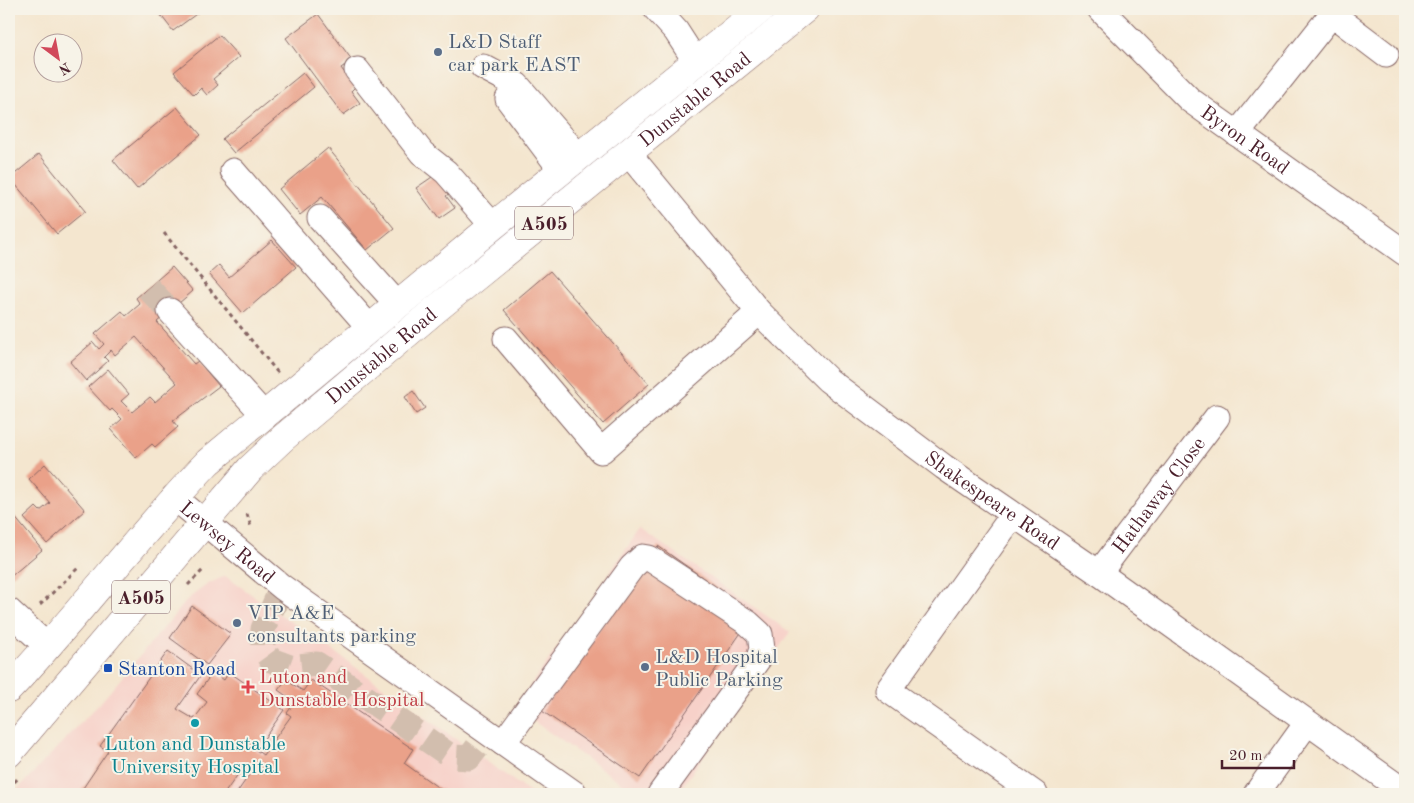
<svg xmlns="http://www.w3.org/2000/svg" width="1414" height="803" font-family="'Old Standard TT',serif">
<rect width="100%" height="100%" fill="#f7f3e8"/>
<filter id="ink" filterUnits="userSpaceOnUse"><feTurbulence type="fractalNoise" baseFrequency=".02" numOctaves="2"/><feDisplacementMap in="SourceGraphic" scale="10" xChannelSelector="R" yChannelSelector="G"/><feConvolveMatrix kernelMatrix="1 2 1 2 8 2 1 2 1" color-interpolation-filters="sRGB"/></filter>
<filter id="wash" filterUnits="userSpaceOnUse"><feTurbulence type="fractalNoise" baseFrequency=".0096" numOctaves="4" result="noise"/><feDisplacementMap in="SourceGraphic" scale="20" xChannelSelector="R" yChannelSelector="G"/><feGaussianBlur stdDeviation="1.12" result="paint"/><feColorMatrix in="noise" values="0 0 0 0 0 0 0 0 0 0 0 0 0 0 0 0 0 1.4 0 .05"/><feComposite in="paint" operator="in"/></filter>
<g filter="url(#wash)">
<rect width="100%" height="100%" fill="#f4e6cf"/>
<path fill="#f7d1c9" d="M 640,529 L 790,632 L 677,794 L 637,794 L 515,708 Z
M 225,576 L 326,646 L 532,794 L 13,794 L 101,702 L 189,598 L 208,584 Z"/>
<g id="blocks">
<path fill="#eaa189" d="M 156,9 L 203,9 L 173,31 Z
M 318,14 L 352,60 L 341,68 L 355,87 L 351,91 L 360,103 L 343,115 L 286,38 Z
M 219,35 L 239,57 L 213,79 L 218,85 L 207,95 L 201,88 L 194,95 L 174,72 Z
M 303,73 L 314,87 L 234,153 L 222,139 Z
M 177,107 L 201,135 L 137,189 L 113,160 Z
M 328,148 L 394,228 L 367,250 L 322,197 L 300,215 L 279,189 Z
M 39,154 L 85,211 L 57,234 L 10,178 Z
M 438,173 L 451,192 L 446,196 L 455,208 L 439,219 L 416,188 Z
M 272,240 L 296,267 L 243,313 L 209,274 L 219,265 L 229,277 Z
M 172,267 L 193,291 L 157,322 L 194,364 L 198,361 L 219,386 L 173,421 L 178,427 L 155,447 L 152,444 L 136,458 L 111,429 L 122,419 L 112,409 L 110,411 L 88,387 L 108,369 L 129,394 L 121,401 L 132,412 L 150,397 L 155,402 L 177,383 L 136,337 L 115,355 L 111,350 L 104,357 L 108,361 L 86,381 L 70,362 L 93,342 L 99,349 L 104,344 L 95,334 L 122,311 L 126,316 L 140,304 L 136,298 Z
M 550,271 L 649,384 L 603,424 L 504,310 Z
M 413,391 L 425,408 L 416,414 L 405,397 Z
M 45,464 L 85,510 L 47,544 L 24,518 L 36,507 L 40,511 L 50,503 L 29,479 Z
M 9,510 L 42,550 L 9,578 Z
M 658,546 L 754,614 L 640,778 L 542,711 Z
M 192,606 L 231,634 L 207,665 L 170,638 Z
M 168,651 L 201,675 L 177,709 L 194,719 L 207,702 L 197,694 L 213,672 L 224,680 L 229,672 L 284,710 L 256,750 L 263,755 L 291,716 L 287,713 L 295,702 L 278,690 L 286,680 L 303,691 L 311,680 L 413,749 L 404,763 L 447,794 L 236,794 L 254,768 L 246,763 L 224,794 L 79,794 L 108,751 L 100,746 Z"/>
</g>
</g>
<g filter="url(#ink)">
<use href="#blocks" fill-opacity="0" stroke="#866564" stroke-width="1"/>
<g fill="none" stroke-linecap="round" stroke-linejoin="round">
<path stroke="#d2beae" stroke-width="25" stroke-dasharray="25 12" stroke-linecap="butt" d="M 148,288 L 170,311
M 282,587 L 263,629 L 263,649 L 271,660 L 290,667 L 317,664 L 452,757 L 469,758 L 489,732"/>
<defs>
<g id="minor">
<path d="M 656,9 L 676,31 L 696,62"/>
<path id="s1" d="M 1100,9 L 1190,100 L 1405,253"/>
<path d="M 483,67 L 517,85 L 579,157"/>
<path d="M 357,70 L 422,153 L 446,172 L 493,226"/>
<path d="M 508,99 L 562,171"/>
<path d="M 1237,134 L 1332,14 L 1386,55"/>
<path id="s2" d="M 629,154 L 759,312 L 828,380 L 944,467 L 1099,573 L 1405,792"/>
<path d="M 233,171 L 370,328"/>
<path d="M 320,218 L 398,305"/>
<path d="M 170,311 L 264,415"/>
<path d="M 506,339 L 601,451 L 759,312"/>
<path id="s3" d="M 174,497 L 282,587 L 575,794"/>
<path d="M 1013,515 L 888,690 L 1035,794"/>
<path id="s4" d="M 1099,573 L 1217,417"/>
<path d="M 9,611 L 48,647"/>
<path d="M 503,743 L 632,567 L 643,557 L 649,558 L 748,623 L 760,634 L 762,649 L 759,658 L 660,794"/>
<path d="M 1256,794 L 1307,723"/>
</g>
<g id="major">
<path d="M 9,689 C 78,616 138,535 208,462 L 493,226 L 761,9"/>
<path id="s5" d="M 9,753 L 250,469 L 283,438 L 435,310 L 805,9"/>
</g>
</defs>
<use href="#minor" stroke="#866564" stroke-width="27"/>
<use href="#major" stroke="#866564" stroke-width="29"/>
<path stroke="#866564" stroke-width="3" stroke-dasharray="4 4" stroke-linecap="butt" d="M 164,233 L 278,373
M 247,514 L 251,527
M 188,585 L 203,570
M 40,605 L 78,568
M 9,788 L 19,777"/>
<use href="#minor" stroke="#fff" stroke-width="25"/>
<use href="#major" stroke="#fff" stroke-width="28"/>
</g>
</g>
<g fill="#5c6f8a" stroke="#f7f3e8" stroke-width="2">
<circle cx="438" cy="52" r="5"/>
<circle cx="237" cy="623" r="5"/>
<circle cx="645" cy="667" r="5"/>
</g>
<rect fill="#1a4fb4" stroke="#f7f3e8" stroke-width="2" x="103" y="663" width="10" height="10" rx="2.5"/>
<path fill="#e0444e" stroke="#f7f3e8" stroke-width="2" d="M245.5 679.5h5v5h5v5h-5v5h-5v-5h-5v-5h5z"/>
<circle fill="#0f9aa8" stroke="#f7f3e8" stroke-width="2" cx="195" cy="723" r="5"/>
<g text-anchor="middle" stroke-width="4" stroke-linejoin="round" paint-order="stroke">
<g fill="#f7f3e8" stroke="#7e5f64" stroke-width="1">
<rect x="515" y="206.5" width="58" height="33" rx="4"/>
<rect x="112" y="580.5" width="58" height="33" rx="4"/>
</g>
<g font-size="19" font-weight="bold" fill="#4a1f2b">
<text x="544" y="230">A505</text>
<text x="141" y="604">A505</text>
</g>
<g font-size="20" fill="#4e5e75" stroke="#f7f3e8" text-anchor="start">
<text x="448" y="48">L&amp;D Staff<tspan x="448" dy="23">car park EAST</tspan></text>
<text x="247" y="619">VIP A&amp;E<tspan x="247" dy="23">consultants parking</tspan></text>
<text x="655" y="663">L&amp;D Hospital<tspan x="655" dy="23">Public Parking</tspan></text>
</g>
<g font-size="20" fill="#4a1f2b" stroke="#f7f3e8">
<text dy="7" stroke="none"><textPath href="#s5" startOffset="951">Dunstable Road</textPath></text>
<text dy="7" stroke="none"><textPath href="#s1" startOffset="196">Byron Road</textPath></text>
<text dy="7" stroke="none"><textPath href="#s5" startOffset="546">Dunstable Road</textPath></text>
<text dy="7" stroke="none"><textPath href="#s4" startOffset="98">Hathaway Close</textPath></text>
<text dy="7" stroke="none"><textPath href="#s2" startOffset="505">Shakespeare Road</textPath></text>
<text dy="7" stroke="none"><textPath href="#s3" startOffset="70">Lewsey Road</textPath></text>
</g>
<g font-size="20" fill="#164399" stroke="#f7f3e8" text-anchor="start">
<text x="118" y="675">Stanton Road</text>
</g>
<g font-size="20" fill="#be3a42" stroke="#f7f3e8" text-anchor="start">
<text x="259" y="683">Luton and<tspan x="259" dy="23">Dunstable Hospital</tspan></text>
</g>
<g font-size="20" fill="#0d838f" stroke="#f7f3e8">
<text x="195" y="750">Luton and Dunstable<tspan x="195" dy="23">University Hospital</tspan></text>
</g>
</g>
<rect width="1414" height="803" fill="none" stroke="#f7f3e8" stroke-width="30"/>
<g transform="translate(58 58) rotate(148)"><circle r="24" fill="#f7f3e8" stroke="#b29e9c"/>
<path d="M0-4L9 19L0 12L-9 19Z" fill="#d1495b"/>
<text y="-8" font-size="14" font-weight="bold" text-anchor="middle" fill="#4a1f2b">N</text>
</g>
<path d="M1222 760v8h72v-8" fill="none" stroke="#4a1f2b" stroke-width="2.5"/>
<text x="1229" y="760" font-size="15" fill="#4a1f2b" stroke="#f7f3e8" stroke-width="4" paint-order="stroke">20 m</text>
</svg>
